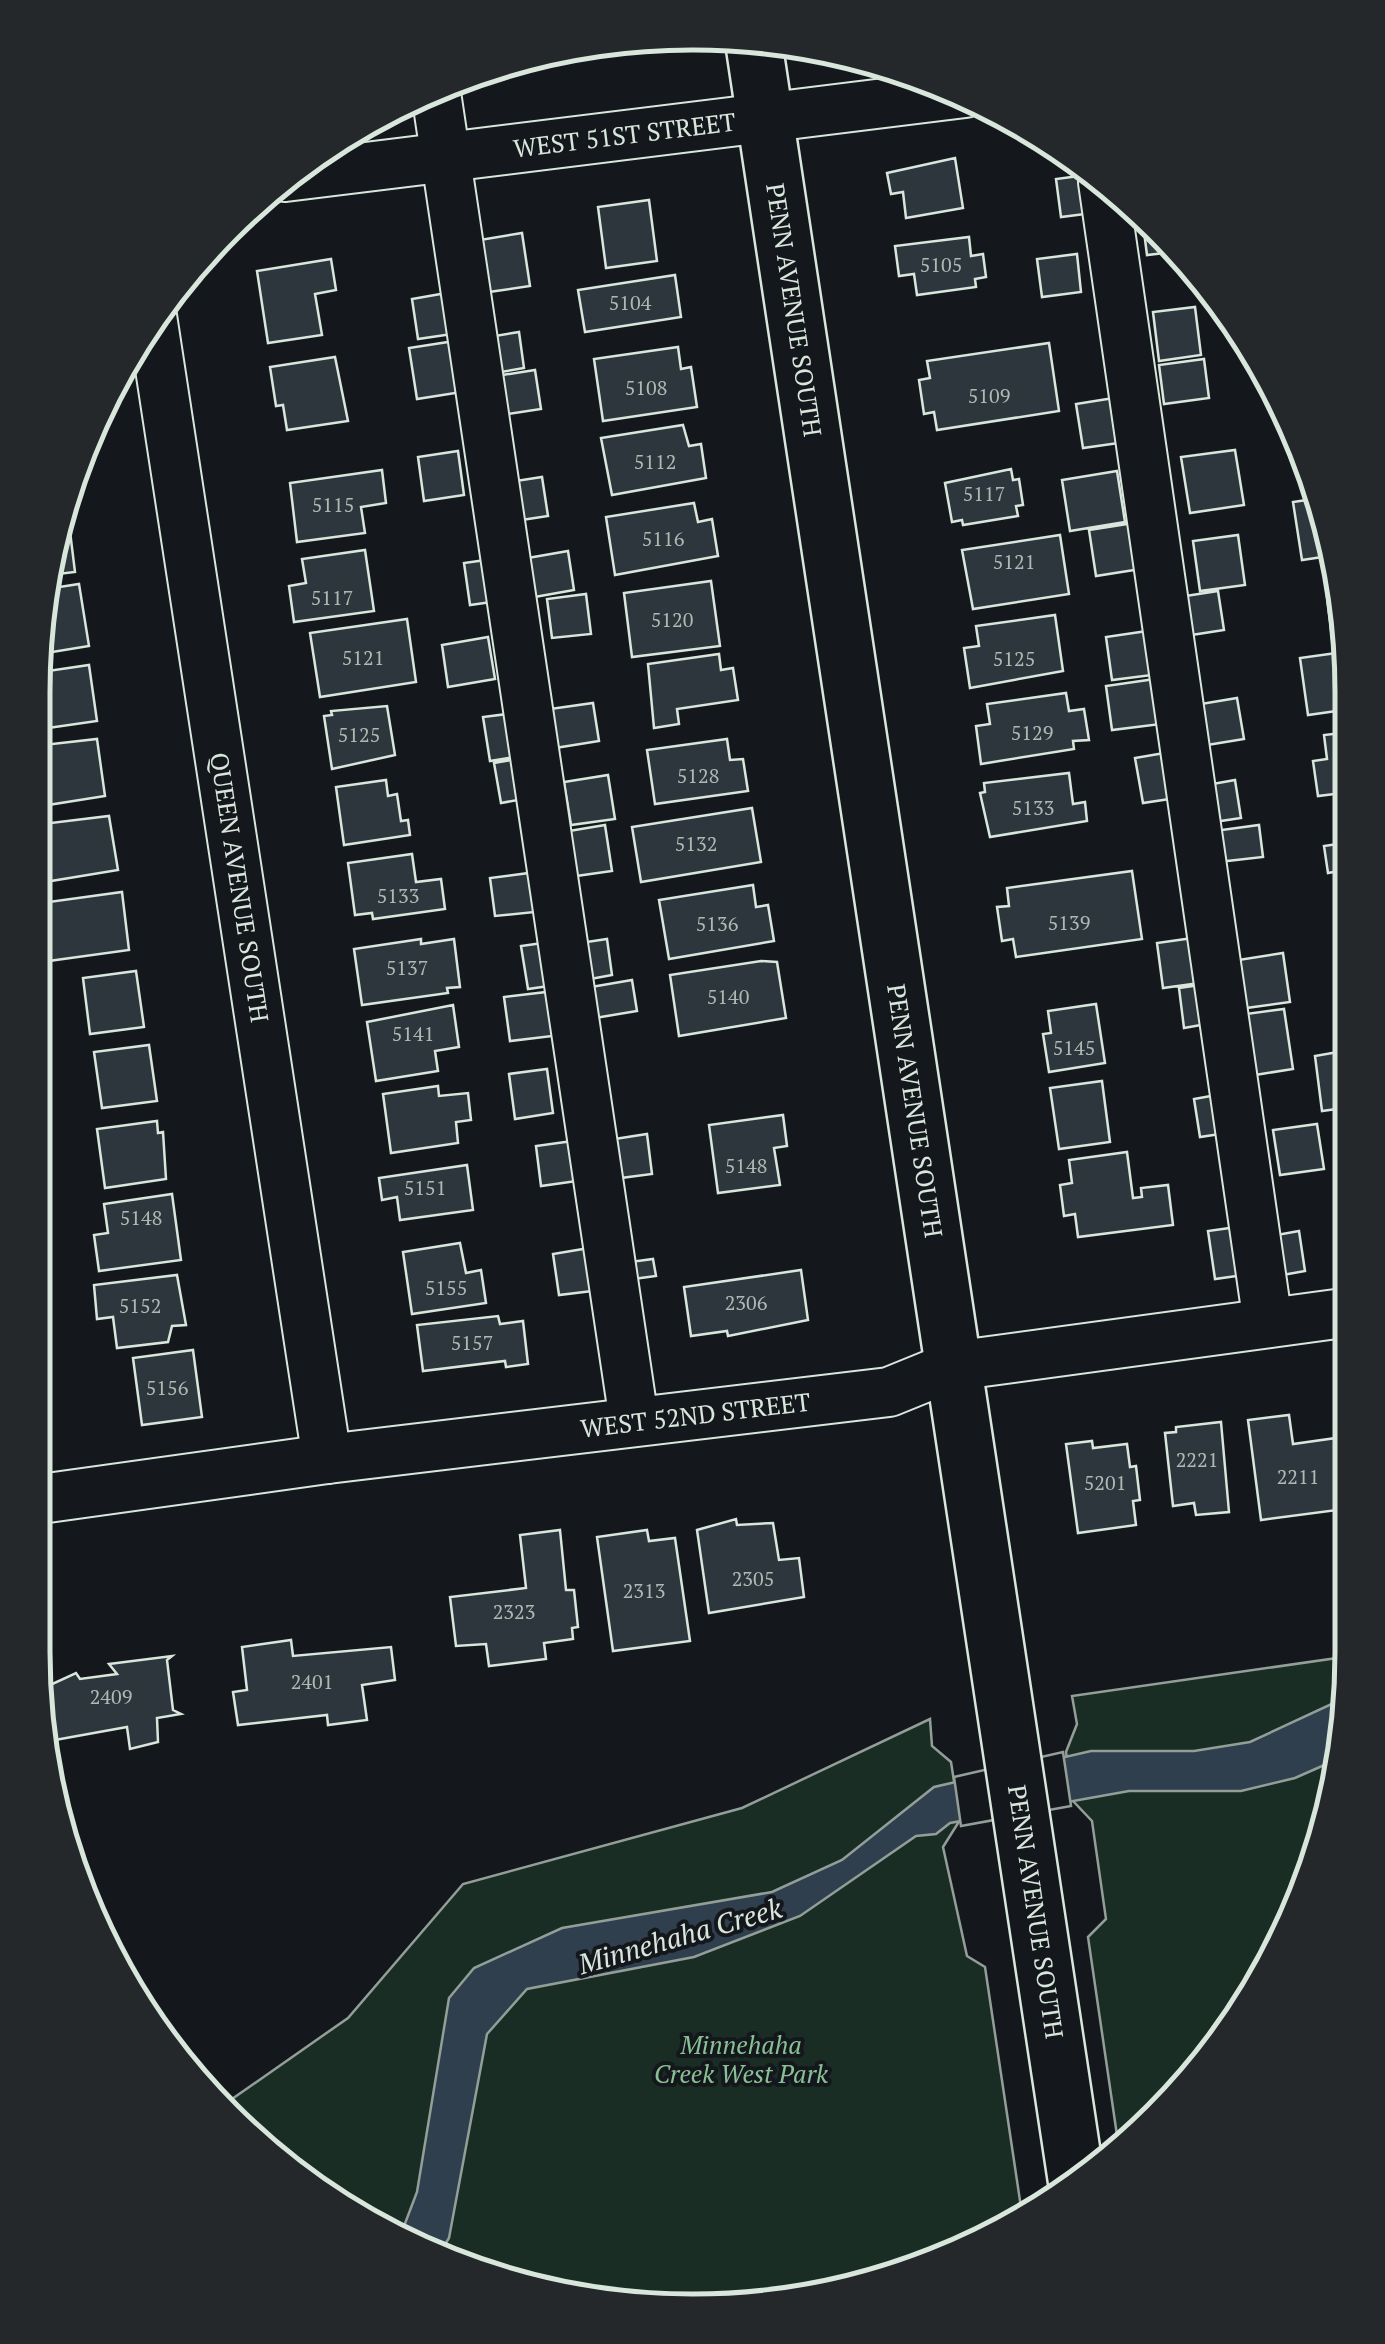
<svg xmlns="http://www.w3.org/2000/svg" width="1385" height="2344" font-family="'PT Serif',serif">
<rect width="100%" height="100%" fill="#14181c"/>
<path fill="#1a2d24" stroke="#939e99" stroke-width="2.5" d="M 1351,1656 L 1351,1695 L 1317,1864 L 1241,2019 L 1119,2149 L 1088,1937 L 1106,1919 L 1092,1821 L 1073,1801 L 1066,1752 L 1077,1724 L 1072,1696 Z
M 930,1719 L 932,1746 L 951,1762 L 960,1820 L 943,1847 L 967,1956 L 985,1967 L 1022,2214 L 905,2276 L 693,2311 L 481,2277 L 291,2175 L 222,2106 L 348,2018 L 463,1884 L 742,1808 Z"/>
<path fill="#2f3f4d" stroke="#939e99" stroke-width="2.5" d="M 1351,1695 L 1338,1759 L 1295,1778 L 1241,1791 L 1129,1791 L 950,1823 L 936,1834 L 916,1836 L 800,1916 L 694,1957 L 527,1989 L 487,2034 L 449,2238 L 439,2254 L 401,2234 L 417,2192 L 449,1998 L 474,1968 L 562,1928 L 772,1892 L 842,1860 L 934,1787 L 1091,1751 L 1194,1751 L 1250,1742 Z"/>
<path fill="#14181c" stroke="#939e99" stroke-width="2.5" d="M 1063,1752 L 1071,1806 L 961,1826 L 954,1777 Z"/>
<path fill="#2c363c" stroke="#d8e6dc" stroke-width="2.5" d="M 955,158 L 963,208 L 906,218 L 903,192 L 891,194 L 887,173 Z
M 1087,175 L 1093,213 L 1061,217 L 1056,179 Z
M 649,200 L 657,261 L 606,268 L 598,207 Z
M 1142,216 L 1182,251 L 1147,255 Z
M 522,233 L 530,286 L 482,293 L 474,241 Z
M 969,237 L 971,256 L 983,254 L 986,277 L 975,279 L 976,287 L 917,295 L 914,274 L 899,276 L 895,246 Z
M 1077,254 L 1081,292 L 1042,297 L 1037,259 Z
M 331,259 L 336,290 L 315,294 L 322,335 L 268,343 L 257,271 Z
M 675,275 L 681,317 L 585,332 L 578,290 Z
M 452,292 L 459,333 L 418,339 L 412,299 Z
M 1195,307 L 1201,355 L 1159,361 L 1153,312 Z
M 519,332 L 524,368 L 495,373 L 489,337 Z
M 461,340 L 468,391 L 417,399 L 409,348 Z
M 1049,343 L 1059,411 L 937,430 L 934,412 L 924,414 L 919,380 L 930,378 L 927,361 Z
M 678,347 L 681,369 L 691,367 L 697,407 L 603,421 L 594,359 Z
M 335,357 L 348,421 L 287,430 L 283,405 L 276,406 L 270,367 Z
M 1204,359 L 1209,398 L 1164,404 L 1159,365 Z
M 535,370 L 541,409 L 502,415 L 496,376 Z
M 1120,397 L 1126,442 L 1083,448 L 1076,404 Z
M 683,425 L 689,446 L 701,444 L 706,478 L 612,495 L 601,438 Z
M 1297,442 L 1314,483 L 1302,485 Z
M 1235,450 L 1244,505 L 1190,513 L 1181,457 Z
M 458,451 L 464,495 L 424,501 L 418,457 Z
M 1011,469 L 1013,480 L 1019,479 L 1023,505 L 1016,506 L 1018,516 L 963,525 L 962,520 L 952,522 L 945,483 Z
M 382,470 L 386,503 L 361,507 L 365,533 L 297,542 L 290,483 Z
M 1117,471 L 1125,522 L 1070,531 L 1062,480 Z
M 542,477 L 548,516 L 515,521 L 509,482 Z
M 1320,498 L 1336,555 L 1302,560 L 1293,502 Z
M 694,503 L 698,522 L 712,519 L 718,556 L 615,575 L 606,517 Z
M 62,507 L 67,507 L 75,572 L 49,575 Z
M 1140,522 L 1147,568 L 1096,576 L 1089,530 Z
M 1060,535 L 1069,594 L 973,609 L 962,550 Z
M 1238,535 L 1245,585 L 1200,591 L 1193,541 Z
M 365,550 L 374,611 L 294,622 L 289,586 L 306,583 L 302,559 Z
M 568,551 L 574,590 L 529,598 L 522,559 Z
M 493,559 L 499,601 L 470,605 L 464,563 Z
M 1339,578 L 1349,636 L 1332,638 L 1325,580 Z
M 711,581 L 720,646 L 632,657 L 624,593 Z
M 79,584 L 89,646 L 34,655 L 46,589 Z
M 1218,591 L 1224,630 L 1185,636 L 1179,597 Z
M 586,594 L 591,634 L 552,638 L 547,599 Z
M 1055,615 L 1063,671 L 970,688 L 964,648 L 979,646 L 976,626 Z
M 407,619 L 416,682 L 320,697 L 310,633 Z
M 1154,630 L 1160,674 L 1112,680 L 1106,637 Z
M 488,637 L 495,679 L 448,687 L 442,645 Z
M 1351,651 L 1351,709 L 1308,715 L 1300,658 Z
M 719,654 L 721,670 L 733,668 L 738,700 L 677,709 L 679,724 L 654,728 L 648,664 Z
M 89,665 L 97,721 L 34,730 L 34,673 Z
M 1155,679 L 1161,724 L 1112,730 L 1106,686 Z
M 1066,693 L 1069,711 L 1084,709 L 1089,740 L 1073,741 L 1074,749 L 981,764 L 976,726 L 990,724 L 987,704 Z
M 1237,698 L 1244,739 L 1201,746 L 1195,705 Z
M 593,703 L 599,741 L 549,749 L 543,710 Z
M 387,706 L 395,755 L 332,769 L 324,716 L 332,715 L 331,711 Z
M 515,713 L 521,756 L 490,761 L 483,717 Z
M 1351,732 L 1351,792 L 1318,796 L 1313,761 L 1327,759 L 1324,735 Z
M 97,739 L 105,796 L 48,805 L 44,777 L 34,778 L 34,746 Z
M 727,739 L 730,760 L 743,759 L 748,791 L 655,804 L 647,750 Z
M 1176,751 L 1183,797 L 1143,803 L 1135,758 Z
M 522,758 L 529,798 L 501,803 L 494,763 Z
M 1069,773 L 1073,804 L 1085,802 L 1087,821 L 990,837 L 980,793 L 985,792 L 984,783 Z
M 608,775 L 615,819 L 571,825 L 564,782 Z
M 386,780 L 388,796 L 397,794 L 401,821 L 408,820 L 410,835 L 344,845 L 336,787 Z
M 1235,780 L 1241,818 L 1214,822 L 1207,785 Z
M 752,808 L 761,862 L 641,882 L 632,827 Z
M 109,816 L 118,870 L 45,882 L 41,852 L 34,852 L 34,825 Z
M 605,825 L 612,871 L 569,877 L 563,832 Z
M 1259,825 L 1263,857 L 1218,862 L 1214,831 Z
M 1351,842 L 1351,869 L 1328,873 L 1324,846 Z
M 412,854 L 416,882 L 441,879 L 445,909 L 373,919 L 372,913 L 355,915 L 348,863 Z
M 1132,871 L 1142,939 L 1016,957 L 1013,939 L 1002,941 L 997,907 L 1009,906 L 1007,888 Z
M 529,873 L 535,912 L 495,916 L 490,878 Z
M 753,885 L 756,907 L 768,905 L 774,941 L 669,959 L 659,900 Z
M 122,892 L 129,950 L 34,963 L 34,904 Z
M 1200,937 L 1207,982 L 1163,988 L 1157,943 Z
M 421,939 L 421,944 L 454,939 L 460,987 L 447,988 L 448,993 L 362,1005 L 354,949 Z
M 607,939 L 612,975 L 585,980 L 580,943 Z
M 550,942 L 556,985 L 528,989 L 521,946 Z
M 1283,953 L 1290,1002 L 1239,1009 L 1232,961 Z
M 761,961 L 777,962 L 786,1018 L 679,1036 L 670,975 Z
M 136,971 L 144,1027 L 90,1034 L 83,978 Z
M 632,980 L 637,1011 L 595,1018 L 591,987 Z
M 1207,984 L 1212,1023 L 1184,1028 L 1179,988 Z
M 555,991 L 561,1035 L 510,1041 L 504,997 Z
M 1096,1004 L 1105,1063 L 1049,1072 L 1043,1034 L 1051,1033 L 1048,1011 Z
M 453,1005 L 459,1047 L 435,1051 L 438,1071 L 376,1081 L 367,1022 Z
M 1284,1009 L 1293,1069 L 1255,1075 L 1246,1014 Z
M 1351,1018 L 1351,1107 L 1322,1111 L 1315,1056 L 1338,1052 L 1337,1043 L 1346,1042 L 1343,1020 Z
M 149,1045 L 157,1101 L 102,1108 L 94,1052 Z
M 547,1069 L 553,1113 L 515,1119 L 509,1074 Z
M 1102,1081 L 1110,1142 L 1059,1149 L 1050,1088 Z
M 438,1086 L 439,1096 L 468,1093 L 471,1120 L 456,1122 L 458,1143 L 391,1153 L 383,1094 Z
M 1222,1094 L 1227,1133 L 1200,1137 L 1194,1099 Z
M 783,1115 L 787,1146 L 774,1148 L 780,1185 L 718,1193 L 709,1125 Z
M 157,1121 L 158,1133 L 163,1132 L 166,1179 L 105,1188 L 97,1129 Z
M 1317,1124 L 1324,1169 L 1280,1175 L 1273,1130 Z
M 647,1134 L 652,1174 L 613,1179 L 608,1140 Z
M 1351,1135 L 1351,1189 L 1349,1189 L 1342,1137 Z
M 580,1140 L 584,1180 L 541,1186 L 536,1146 Z
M 1127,1152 L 1133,1198 L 1142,1197 L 1141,1188 L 1168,1185 L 1173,1225 L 1078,1237 L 1075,1214 L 1064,1216 L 1060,1185 L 1072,1183 L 1069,1160 Z
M 467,1165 L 473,1210 L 400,1220 L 397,1197 L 382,1200 L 379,1178 Z
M 172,1194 L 181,1260 L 99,1271 L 94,1235 L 108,1233 L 104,1204 Z
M 1244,1226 L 1251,1274 L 1215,1279 L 1208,1231 Z
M 1299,1231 L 1305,1271 L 1277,1276 L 1271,1236 Z
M 460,1243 L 466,1273 L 481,1270 L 486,1303 L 412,1314 L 403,1252 Z
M 595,1247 L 601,1290 L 559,1295 L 553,1254 Z
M 653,1259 L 656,1276 L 633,1279 L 630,1262 Z
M 801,1270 L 808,1320 L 728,1336 L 727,1331 L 691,1336 L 684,1287 Z
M 177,1275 L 186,1325 L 172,1326 L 168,1342 L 117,1348 L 113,1317 L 97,1319 L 94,1285 Z
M 498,1316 L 500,1324 L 523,1321 L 528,1364 L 506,1367 L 505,1361 L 423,1371 L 417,1325 Z
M 193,1350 L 202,1417 L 142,1425 L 133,1358 Z
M 1289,1415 L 1293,1444 L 1336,1438 L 1345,1509 L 1261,1520 L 1248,1420 Z
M 1221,1422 L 1229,1512 L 1196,1515 L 1194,1503 L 1173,1506 L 1165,1433 L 1176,1432 L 1176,1427 Z
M 1092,1441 L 1093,1448 L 1127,1444 L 1130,1467 L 1136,1466 L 1140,1500 L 1133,1501 L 1136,1525 L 1078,1533 L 1066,1444 Z
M 736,1519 L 737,1525 L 773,1523 L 779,1560 L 799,1558 L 804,1597 L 709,1613 L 697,1530 Z
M 560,1530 L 566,1590 L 574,1590 L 578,1627 L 572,1628 L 573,1639 L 544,1643 L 546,1659 L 489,1666 L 486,1644 L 456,1646 L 450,1597 L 526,1588 L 520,1535 Z
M 647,1530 L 649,1541 L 675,1538 L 690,1641 L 613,1651 L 597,1537 Z
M 291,1640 L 293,1656 L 391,1647 L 395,1680 L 362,1685 L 367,1720 L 328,1725 L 327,1715 L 238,1725 L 233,1692 L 247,1690 L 242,1647 Z
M 172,1656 L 167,1660 L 173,1710 L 181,1714 L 157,1718 L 158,1742 L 130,1749 L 127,1727 L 55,1740 L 50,1685 L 76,1673 L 80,1679 L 117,1674 L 109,1664 Z"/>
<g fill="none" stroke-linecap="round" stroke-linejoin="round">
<defs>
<g id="minor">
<path d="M 435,86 L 634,1420"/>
<path id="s1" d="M 285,177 L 965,93"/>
<path d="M 1103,182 L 1268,1323"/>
<path id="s2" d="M 152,316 L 327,1459"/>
<path id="s3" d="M 33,1500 L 327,1459 L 889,1392 L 953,1366 L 1351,1312"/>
</g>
<g id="major">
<path id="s4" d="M 753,38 L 1077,2185"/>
</g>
</defs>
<use href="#minor" stroke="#d8e6dc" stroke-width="52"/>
<use href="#major" stroke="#d8e6dc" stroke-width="60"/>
<use href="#minor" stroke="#14181c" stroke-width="48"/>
<use href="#major" stroke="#14181c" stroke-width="55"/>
</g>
<g text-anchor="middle" stroke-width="8" stroke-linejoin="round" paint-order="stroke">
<g font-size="20" fill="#adbab4">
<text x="941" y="272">5105</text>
<text x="630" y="310">5104</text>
<text x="646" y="395">5108</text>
<text x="989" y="403">5109</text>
<text x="655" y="469">5112</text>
<text x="984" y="501">5117</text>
<text x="333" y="512">5115</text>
<text x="663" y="546">5116</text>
<text x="1014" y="569">5121</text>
<text x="332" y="605">5117</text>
<text x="672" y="627">5120</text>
<text x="363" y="665">5121</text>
<text x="1014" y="666">5125</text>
<text x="1032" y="740">5129</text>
<text x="359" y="742">5125</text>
<text x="698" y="783">5128</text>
<text x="1033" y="815">5133</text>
<text x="696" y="851">5132</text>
<text x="398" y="903">5133</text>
<text x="1069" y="930">5139</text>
<text x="717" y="931">5136</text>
<text x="407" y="975">5137</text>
<text x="728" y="1004">5140</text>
<text x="413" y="1041">5141</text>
<text x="1074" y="1055">5145</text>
<text x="746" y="1173">5148</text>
<text x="425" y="1195">5151</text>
<text x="141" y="1225">5148</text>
<text x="446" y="1295">5155</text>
<text x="746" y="1310">2306</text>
<text x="140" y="1313">5152</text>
<text x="472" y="1350">5157</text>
<text x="167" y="1395">5156</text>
<text x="1197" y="1467">2221</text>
<text x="1298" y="1484">2211</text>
<text x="1105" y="1490">5201</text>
<text x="753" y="1586">2305</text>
<text x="644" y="1598">2313</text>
<text x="514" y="1619">2323</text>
<text x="312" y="1689">2401</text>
<text x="111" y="1704">2409</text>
</g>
<g font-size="25" fill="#d8e6dc" stroke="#14181c">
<text dy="9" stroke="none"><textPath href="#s1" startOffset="342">WEST 51ST STREET</textPath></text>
<text dy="9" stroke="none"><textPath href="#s4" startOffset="275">PENN AVENUE SOUTH</textPath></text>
<text dy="9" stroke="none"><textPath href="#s2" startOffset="578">QUEEN AVENUE SOUTH</textPath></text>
<text dy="9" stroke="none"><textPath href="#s4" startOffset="1085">PENN AVENUE SOUTH</textPath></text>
<text dy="9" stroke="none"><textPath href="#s3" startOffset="668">WEST 52ND STREET</textPath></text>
<text dy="9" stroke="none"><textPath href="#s4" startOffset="1895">PENN AVENUE SOUTH</textPath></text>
</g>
<g font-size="25" font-style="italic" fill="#8ac095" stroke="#14181c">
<text x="741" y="2054">Minnehaha<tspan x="741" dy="29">Creek West Park</tspan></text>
</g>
<g font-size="28" font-style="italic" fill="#d8e6dc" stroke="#14181c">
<text transform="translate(680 1936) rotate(-16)" y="10">Minnehaha Creek</text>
</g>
</g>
<path d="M0 0H1385V2344H0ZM692 50H693A642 642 0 0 1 1335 692V1652A642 642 0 0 1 693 2294H692A642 642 0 0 1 50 1652V692A642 642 0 0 1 692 50Z" fill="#24282b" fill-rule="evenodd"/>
<path fill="none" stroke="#d8e6dc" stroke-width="5" d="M692 50H693A642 642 0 0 1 1335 692V1652A642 642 0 0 1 693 2294H692A642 642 0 0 1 50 1652V692A642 642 0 0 1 692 50Z"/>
</svg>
